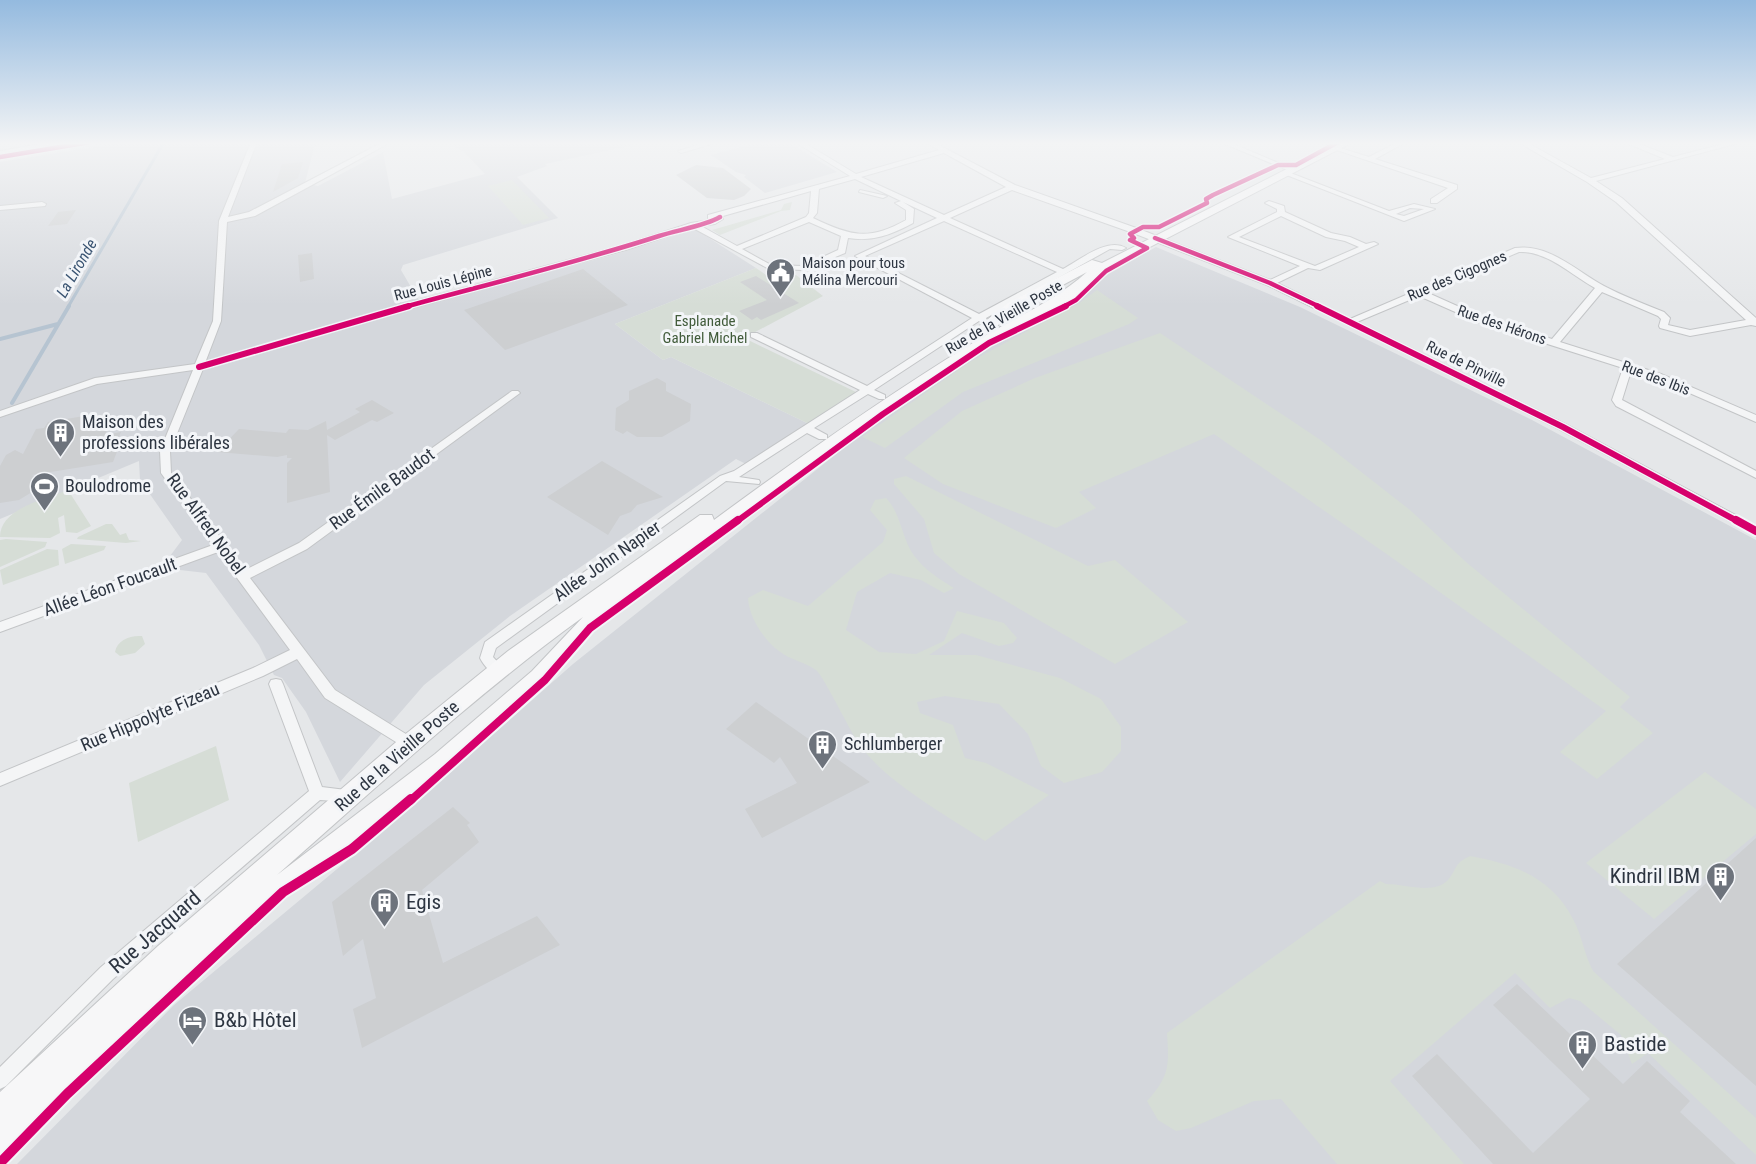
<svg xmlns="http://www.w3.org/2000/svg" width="1756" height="1164" font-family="'Roboto Condensed',sans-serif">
<rect width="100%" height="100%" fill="#e5e7e9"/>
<path fill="#d4d7dc" d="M 126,142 L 319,142 L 314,148 L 305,183 L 318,186 L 383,152 L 392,199 L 485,174 L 464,152 L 447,142 L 636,142 L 639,144 L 545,164 L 547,166 L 517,177 L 558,218 L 403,265 L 401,270 L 422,306 L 620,253 L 695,229 L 756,268 L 615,324 L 663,360 L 671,357 L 809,424 L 746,464 L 736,459 L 510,616 L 424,685 L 340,782 L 306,712 L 282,678 L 274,675 L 259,645 L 206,573 L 180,570 L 170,556 L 182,540 L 140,480 L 139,461 L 0,519 L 0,162 Z
M 760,142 L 788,142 L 837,172 L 765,193 L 744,177 L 746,175 L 736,172 L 711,155 Z
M 1156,247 L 1300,307 L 1532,420 L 1756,540 L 1756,1164 L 17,1164 L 174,1005 L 391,824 L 573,664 L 860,435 L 1001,340 L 1044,321 L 1079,301 L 1107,275 Z"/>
<path fill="#d6ddd6" d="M 512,180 L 549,218 L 523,225 L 488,186 Z
M 792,202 L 790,210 L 781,211 L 720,235 L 712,230 L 781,210 L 784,204 Z
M 756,268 L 772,279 L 796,275 L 823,296 L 744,338 L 858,393 L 809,424 L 671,357 L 663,360 L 615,324 Z
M 1097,290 L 1138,318 L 1129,324 L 963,392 L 885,448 L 862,437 L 970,362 L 1081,302 Z
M 1160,333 L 1319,439 L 1410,510 L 1466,562 L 1630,697 L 1620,707 L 1653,733 L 1597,779 L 1560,752 L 1606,711 L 1388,555 L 1214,434 L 1079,492 L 1096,508 L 1056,528 L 943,484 L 904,458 L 962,411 L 1035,378 Z
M 906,476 L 1088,566 L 1115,560 L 1188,622 L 1115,664 L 959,574 L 934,553 L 924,519 L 894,484 L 894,479 Z
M 68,490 L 91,526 L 77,533 L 66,532 L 64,515 L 58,518 L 60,533 L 50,538 L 0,537 C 0,508 46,499 68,490 Z
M 886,498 C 898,510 901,529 908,545 C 917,565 936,577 954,588 L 944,593 L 921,580 L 890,573 L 857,592 L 846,630 L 879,652 L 916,654 L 944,641 L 957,611 L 1004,623 L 1017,638 L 1013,643 L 999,646 L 962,633 L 929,655 L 976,655 L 1060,678 L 1101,699 L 1121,727 L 1121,751 L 1102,772 L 1064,783 L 1041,766 L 1028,734 L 999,704 L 945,696 L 917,702 L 920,713 L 953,725 L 965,758 L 986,763 L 1049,795 L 985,841 C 948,816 889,784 862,748 C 851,734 824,676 816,670 C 805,662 790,660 779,651 C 763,639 749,617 748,598 L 763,590 L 808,606 L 883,542 L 887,530 L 870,510 L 875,500 Z
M 106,524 L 112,524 L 120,535 L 126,533 L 129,540 L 141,541 L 126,543 L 77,539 L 78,537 Z
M 0,540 L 6,539 L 47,542 L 45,547 L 0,567 Z
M 71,544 L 106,546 L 104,550 L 65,564 L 62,549 Z
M 47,549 L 58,550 L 59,565 L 3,585 L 0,570 Z
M 142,636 L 145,644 L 135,653 L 120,656 L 115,652 C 117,640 130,635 142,636 Z
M 216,746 L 229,800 L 138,842 L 129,783 Z
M 1705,772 L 1756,809 L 1756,834 L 1654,919 L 1586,863 Z
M 1470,856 C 1514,864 1551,877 1573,919 C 1582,935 1584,954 1593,971 L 1756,1118 L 1756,1155 L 1648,1053 L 1632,1064 L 1621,1035 L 1580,1001 L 1569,998 L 1550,1008 L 1515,973 L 1390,1081 L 1464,1164 L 1337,1164 L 1281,1099 L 1254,1101 L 1191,1128 L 1176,1131 L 1158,1120 L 1147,1101 C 1170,1076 1169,1065 1167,1033 L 1380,881 L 1386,884 C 1405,884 1434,895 1448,880 C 1458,868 1453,864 1470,856 Z"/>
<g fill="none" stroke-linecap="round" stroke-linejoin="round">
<path stroke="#b6c4d1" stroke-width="3" d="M 68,307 L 164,142"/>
<path stroke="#b6c4d1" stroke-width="4" d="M 0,339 L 58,324
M 12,403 L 69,306"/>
</g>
<path fill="#cdcfd1" d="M 303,162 L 298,178 L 273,192 L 282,164 Z
M 696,165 L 723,168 L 751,189 L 744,196 L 734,200 L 707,198 L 676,175 Z
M 76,210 L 67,224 L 48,226 L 58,212 Z
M 312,253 L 314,279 L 300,282 L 298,255 Z
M 583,269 L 628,305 L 505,350 L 464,310 Z
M 756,276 L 796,301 L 799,303 L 761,320 L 757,317 L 752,320 L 739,311 L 767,300 L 740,282 Z
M 657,378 L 666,383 L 666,391 L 691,404 L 690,421 L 662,437 L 637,437 L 627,431 L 623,434 L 615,430 L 616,408 L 629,400 L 629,391 Z
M 372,400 L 394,413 L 377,422 L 372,420 L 335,440 L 327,435 L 330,492 L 287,503 L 287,463 L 292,458 L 287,458 L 287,455 L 277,457 L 217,452 L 239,429 L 286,433 L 289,429 L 308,430 L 326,421 L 327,430 L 360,412 L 355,409 Z
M 96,414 L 95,417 L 111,414 L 104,431 L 107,430 L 105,435 L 121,432 L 114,449 L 118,449 L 113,462 L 32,475 L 53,485 L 37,494 L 32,492 L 19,500 L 0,503 L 0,466 L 6,455 L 15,450 L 23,454 L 36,429 L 44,428 L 48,422 Z
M 602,461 L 663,497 L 637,505 L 631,512 L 620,516 L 608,535 L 547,497 Z
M 756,702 L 803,735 L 870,782 L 762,838 L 745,809 L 797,783 L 780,757 L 774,763 L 726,729 Z
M 453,807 L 470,823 L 467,825 L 479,842 L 422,890 L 443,963 L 537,916 L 560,945 L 362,1048 L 353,1009 L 376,998 L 363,939 L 343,956 L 332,902 Z
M 1756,838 L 1756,1086 L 1617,964 Z
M 1517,984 L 1623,1084 L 1647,1061 L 1690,1101 L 1680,1112 L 1736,1164 L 1493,1164 L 1412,1076 L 1437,1054 L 1533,1153 L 1590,1099 L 1493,1005 Z"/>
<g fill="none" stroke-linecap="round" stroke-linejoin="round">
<defs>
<path id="minor" d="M 251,142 L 257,142 L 228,217 L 249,212 L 383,142 L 391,142 L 255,216 L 227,222 L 221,321 L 205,363 L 398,306 L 620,246 L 691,223 L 710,220 L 711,219 L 708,219 L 708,215 L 850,176 L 795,142 L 803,142 L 856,174 L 939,150 L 925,142 L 933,142 L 1015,185 L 1139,229 L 1270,280 L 1300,266 L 1228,237 L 1277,212 L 1277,209 L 1265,203 L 1269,201 L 1284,206 L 1285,212 L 1331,233 L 1350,237 L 1366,244 L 1374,242 L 1378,244 L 1320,270 L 1308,268 L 1277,283 L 1350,319 L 1515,248 C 1549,243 1576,271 1604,286 C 1623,296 1644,304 1664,312 L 1670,318 L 1668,325 L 1690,330 L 1746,320 L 1616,202 L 1587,182 L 1518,142 L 1526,142 L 1591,178 L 1665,159 L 1629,144 L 1628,142 L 1634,142 L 1673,157 L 1731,142 L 1742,142 L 1596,181 L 1622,198 L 1756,318 L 1756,326 L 1751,325 L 1690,336 L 1660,328 L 1659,326 L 1661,319 L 1658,316 L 1602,292 L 1560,342 L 1661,374 L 1756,415 L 1756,422 L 1655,378 L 1631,371 L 1622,400 L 1756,471 L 1756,478 L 1616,406 L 1612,400 L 1623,368 L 1478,322 L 1419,296 L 1357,322 L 1567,425 L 1756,526 L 1756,535 L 1559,429 L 1267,285 L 1133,233 L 1012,190 L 950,218 L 1063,269 C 1080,260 1107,237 1126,248 L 1122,250 L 1110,249 L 986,318 L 987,320 L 986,322 L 979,321 L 874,390 L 885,395 L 885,399 L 879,399 L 868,394 L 814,428 L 827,435 L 827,439 L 819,439 L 807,433 L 739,477 L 759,480 L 760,482 L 759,484 L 726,481 L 496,648 L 493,657 L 505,670 L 503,674 C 493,677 484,666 480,658 L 485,642 L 720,476 L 734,471 L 860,390 L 751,337 L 751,333 L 757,333 L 867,386 L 972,318 L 855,256 L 937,218 L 903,202 L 914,209 L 913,223 C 891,235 872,242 848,238 L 845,253 L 804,270 L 769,269 L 693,228 L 626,250 L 404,310 L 203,369 L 170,451 L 171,473 L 245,570 L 299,543 L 512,391 L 518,391 L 520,393 L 307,549 L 250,578 L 335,690 L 414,739 L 416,743 L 414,747 L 409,749 L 404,747 L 325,698 L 297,659 L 263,676 L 0,786 L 0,773 L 253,668 L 290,650 L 218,552 L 0,632 L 0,622 L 213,545 L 161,473 L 160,451 L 193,370 L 97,384 L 0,417 L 0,411 L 95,378 L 195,364 L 213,321 L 219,221 ZM 944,153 L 1006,187 L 944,215 L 861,177 ZM 855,179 L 901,201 L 895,203 L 906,210 L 906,220 C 869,241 850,236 813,218 L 817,213 L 819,189 ZM 811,191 L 809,213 L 806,217 L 737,246 L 701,226 L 715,224 L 723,219 L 723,216 ZM 1281,216 L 1326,237 L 1345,241 L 1359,247 L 1315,266 L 1239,237 ZM 944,221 L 1057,272 L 979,314 L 865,256 ZM 809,222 L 841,236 L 838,250 L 803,266 L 771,265 L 742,249 ZM 1519,252 C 1548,251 1571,275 1595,288 L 1552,339 L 1484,318 L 1426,292 Z
M 707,142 L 718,142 L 681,153 L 678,151 Z
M 1220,142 L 1229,142 L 1295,170 L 1290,171 Z
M 1398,142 L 1406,142 L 1375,159 L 1457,185 L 1457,189 L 1437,203 L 1431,203 L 1431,199 L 1448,188 L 1334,149 L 1337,147 L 1369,157 Z
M 1284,172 L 1288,172 L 1389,211 L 1414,204 L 1435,209 L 1404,221 L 1284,174 ZM 1410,208 L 1424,209 L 1404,216 L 1396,214 Z
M 860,190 L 887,196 L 883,198 L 859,192 Z
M 42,202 L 46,204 L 45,206 L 0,210 L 0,206 Z
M 276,679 L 281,680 L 283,684 L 322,787 L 354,791 L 356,796 L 354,801 L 349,802 L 320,800 L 113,979 L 6,1086 L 0,1089 L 0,1067 L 101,967 L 309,791 L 269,684 L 271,680 Z"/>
<path id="secondary" d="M 52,142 L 74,142 L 0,157 L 0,151 Z
M 1340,142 L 1353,142 L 1119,263 L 1098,276 L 1073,299 L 982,349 L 827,452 L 601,622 L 546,681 L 451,766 L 262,915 L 10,1150 L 0,1154 L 0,1092 L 158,946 L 402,737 L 508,651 L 700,515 L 712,515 L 714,520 C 798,458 883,398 971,344 C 1011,319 1051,304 1087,272 L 1018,309 L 982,338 L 972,338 L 972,332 L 1008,303 L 1092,260 L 1102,263 ZM 583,617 L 532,671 L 435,754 L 277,875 C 377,787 474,696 583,617 Z"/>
</defs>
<use href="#minor" stroke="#c3c5c7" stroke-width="2"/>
<use href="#secondary" stroke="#c3c5c7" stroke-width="2"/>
<use href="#minor" fill="#f4f5f6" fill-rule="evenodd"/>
<use href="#secondary" fill="#f7f7f8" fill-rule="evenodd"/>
<defs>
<path id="cycleway-far3" d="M 0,157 L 90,142
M 1155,238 L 1270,283 L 1320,307
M 1147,248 L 1130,240 L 1134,238 L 1130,234 L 1143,227 L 1159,227 L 1207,203 L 1206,199 L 1213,195 L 1278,165 L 1296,165 L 1338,142
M 404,307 C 489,284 575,263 659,236 C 677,230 705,226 720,217
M 1063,307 L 1076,300 L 1106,271 L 1147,248"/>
<path id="cycleway-far2" d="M 1317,306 L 1563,427 L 1739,522
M 199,367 L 409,306
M 736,522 L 883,414 L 989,343 L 1066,306"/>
<path id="cycleway-far1" d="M 1736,520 L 1756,531
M 410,801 L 545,680 L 590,628 L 738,520"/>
<path id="cycleway" d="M 0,1163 L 67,1094 L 283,892 L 352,849 L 411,799"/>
</defs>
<use href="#cycleway-far3" stroke="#f3f5f8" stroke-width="7"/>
<use href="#cycleway-far2" stroke="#f3f5f8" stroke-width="9"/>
<use href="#cycleway-far1" stroke="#f3f5f8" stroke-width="12"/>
<use href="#cycleway" stroke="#f3f5f8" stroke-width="14"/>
<use href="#cycleway-far3" stroke="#d6006c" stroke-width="4.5"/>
<use href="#cycleway-far2" stroke="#d6006c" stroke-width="6"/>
<use href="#cycleway-far1" stroke="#d6006c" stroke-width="8"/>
<use href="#cycleway" stroke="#d6006c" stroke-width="10"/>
</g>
<linearGradient id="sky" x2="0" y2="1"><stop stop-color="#94badf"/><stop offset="0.47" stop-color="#f3f4f5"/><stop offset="1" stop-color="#f3f4f5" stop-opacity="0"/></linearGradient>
<rect width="1756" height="305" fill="url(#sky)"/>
<defs>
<symbol id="civic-pin" viewBox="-11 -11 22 30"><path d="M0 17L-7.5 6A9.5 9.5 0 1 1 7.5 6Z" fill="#6d737c" stroke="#f3f5f8"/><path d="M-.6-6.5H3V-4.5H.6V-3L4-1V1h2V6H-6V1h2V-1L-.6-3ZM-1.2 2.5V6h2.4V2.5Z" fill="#fff"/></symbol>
<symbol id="building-pin" viewBox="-11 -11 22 30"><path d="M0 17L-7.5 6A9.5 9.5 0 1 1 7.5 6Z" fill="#6d737c" stroke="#f3f5f8"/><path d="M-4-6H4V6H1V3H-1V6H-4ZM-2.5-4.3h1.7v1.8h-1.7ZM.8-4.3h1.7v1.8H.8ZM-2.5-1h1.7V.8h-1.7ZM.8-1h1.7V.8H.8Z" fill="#fff"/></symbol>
<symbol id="stadium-pin" viewBox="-11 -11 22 30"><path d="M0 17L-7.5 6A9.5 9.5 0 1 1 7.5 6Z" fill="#6d737c" stroke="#f3f5f8"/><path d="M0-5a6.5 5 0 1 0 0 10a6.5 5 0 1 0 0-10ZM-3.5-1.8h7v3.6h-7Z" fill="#fff"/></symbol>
<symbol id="hotel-pin" viewBox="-11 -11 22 30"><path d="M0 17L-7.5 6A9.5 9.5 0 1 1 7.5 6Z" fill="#6d737c" stroke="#f3f5f8"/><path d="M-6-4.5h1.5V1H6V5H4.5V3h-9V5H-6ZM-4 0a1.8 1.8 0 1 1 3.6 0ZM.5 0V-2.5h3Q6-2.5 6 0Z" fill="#fff"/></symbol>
</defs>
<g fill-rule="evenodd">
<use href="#civic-pin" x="764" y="256" width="33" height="45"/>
<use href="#building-pin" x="44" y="416" width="33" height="45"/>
<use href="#stadium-pin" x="28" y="470" width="33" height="45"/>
<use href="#building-pin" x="806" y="728" width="33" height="45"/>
<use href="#building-pin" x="1704" y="860" width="33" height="45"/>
<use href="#building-pin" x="368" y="886" width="33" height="45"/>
<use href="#hotel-pin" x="176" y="1004" width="33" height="45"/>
<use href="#building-pin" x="1566" y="1028" width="33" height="45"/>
</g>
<g text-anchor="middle" stroke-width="6" stroke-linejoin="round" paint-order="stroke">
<g font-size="15" fill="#2d3541" stroke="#f3f5f8" text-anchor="start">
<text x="802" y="268">Maison pour tous<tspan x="802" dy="17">Mélina Mercouri</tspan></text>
</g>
<g font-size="15" fill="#2d3541" stroke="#f3f5f8">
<text transform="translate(1457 276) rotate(-23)" y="5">Rue des Cigognes</text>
<text transform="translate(443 283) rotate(-15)" y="5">Rue Louis Lépine</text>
<text transform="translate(1004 317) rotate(-30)" y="5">Rue de la Vieille Poste</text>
<text transform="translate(1502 325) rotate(19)" y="5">Rue des Hérons</text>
<text transform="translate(1466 364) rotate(26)" y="5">Rue de Pinville</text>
<text transform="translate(1656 378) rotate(21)" y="5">Rue des Ibis</text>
</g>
<g font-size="15" fill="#425c3b" stroke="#f3f5f8">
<text x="705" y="326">Esplanade<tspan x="705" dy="17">Gabriel Michel</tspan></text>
</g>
<g font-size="16" font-style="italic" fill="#3a5472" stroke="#f3f5f8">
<text transform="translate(76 268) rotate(-60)" y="6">La Lironde</text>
</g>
<g font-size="18" fill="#2d3541" stroke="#f3f5f8" text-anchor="start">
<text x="82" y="428">Maison des<tspan x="82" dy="21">professions libérales</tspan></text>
<text x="65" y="492">Boulodrome</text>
<text x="844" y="750">Schlumberger</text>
</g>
<g font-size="18" fill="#2d3541" stroke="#f3f5f8">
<text transform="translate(382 489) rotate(-36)" y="6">Rue Émile Baudot</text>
<text transform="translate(206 524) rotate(54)" y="6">Rue Alfred Nobel</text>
<text transform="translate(607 561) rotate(-35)" y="6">Allée John Napier</text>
<text transform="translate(110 587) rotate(-20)" y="6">Allée Léon Foucault</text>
<text transform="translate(150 717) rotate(-23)" y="6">Rue Hippolyte Fizeau</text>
<text transform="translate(397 756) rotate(-41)" y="6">Rue de la Vieille Poste</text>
</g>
<g font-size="21" fill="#2d3541" stroke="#f3f5f8" text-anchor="start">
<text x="1700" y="883" text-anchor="end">Kindril IBM</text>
<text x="406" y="909">Egis</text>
<text x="214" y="1027">B&amp;b Hôtel</text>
<text x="1604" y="1051">Bastide</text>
</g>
<g font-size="21" fill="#2d3541" stroke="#f3f5f8">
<text transform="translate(155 932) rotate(-41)" y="7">Rue Jacquard</text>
</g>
</g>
</svg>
